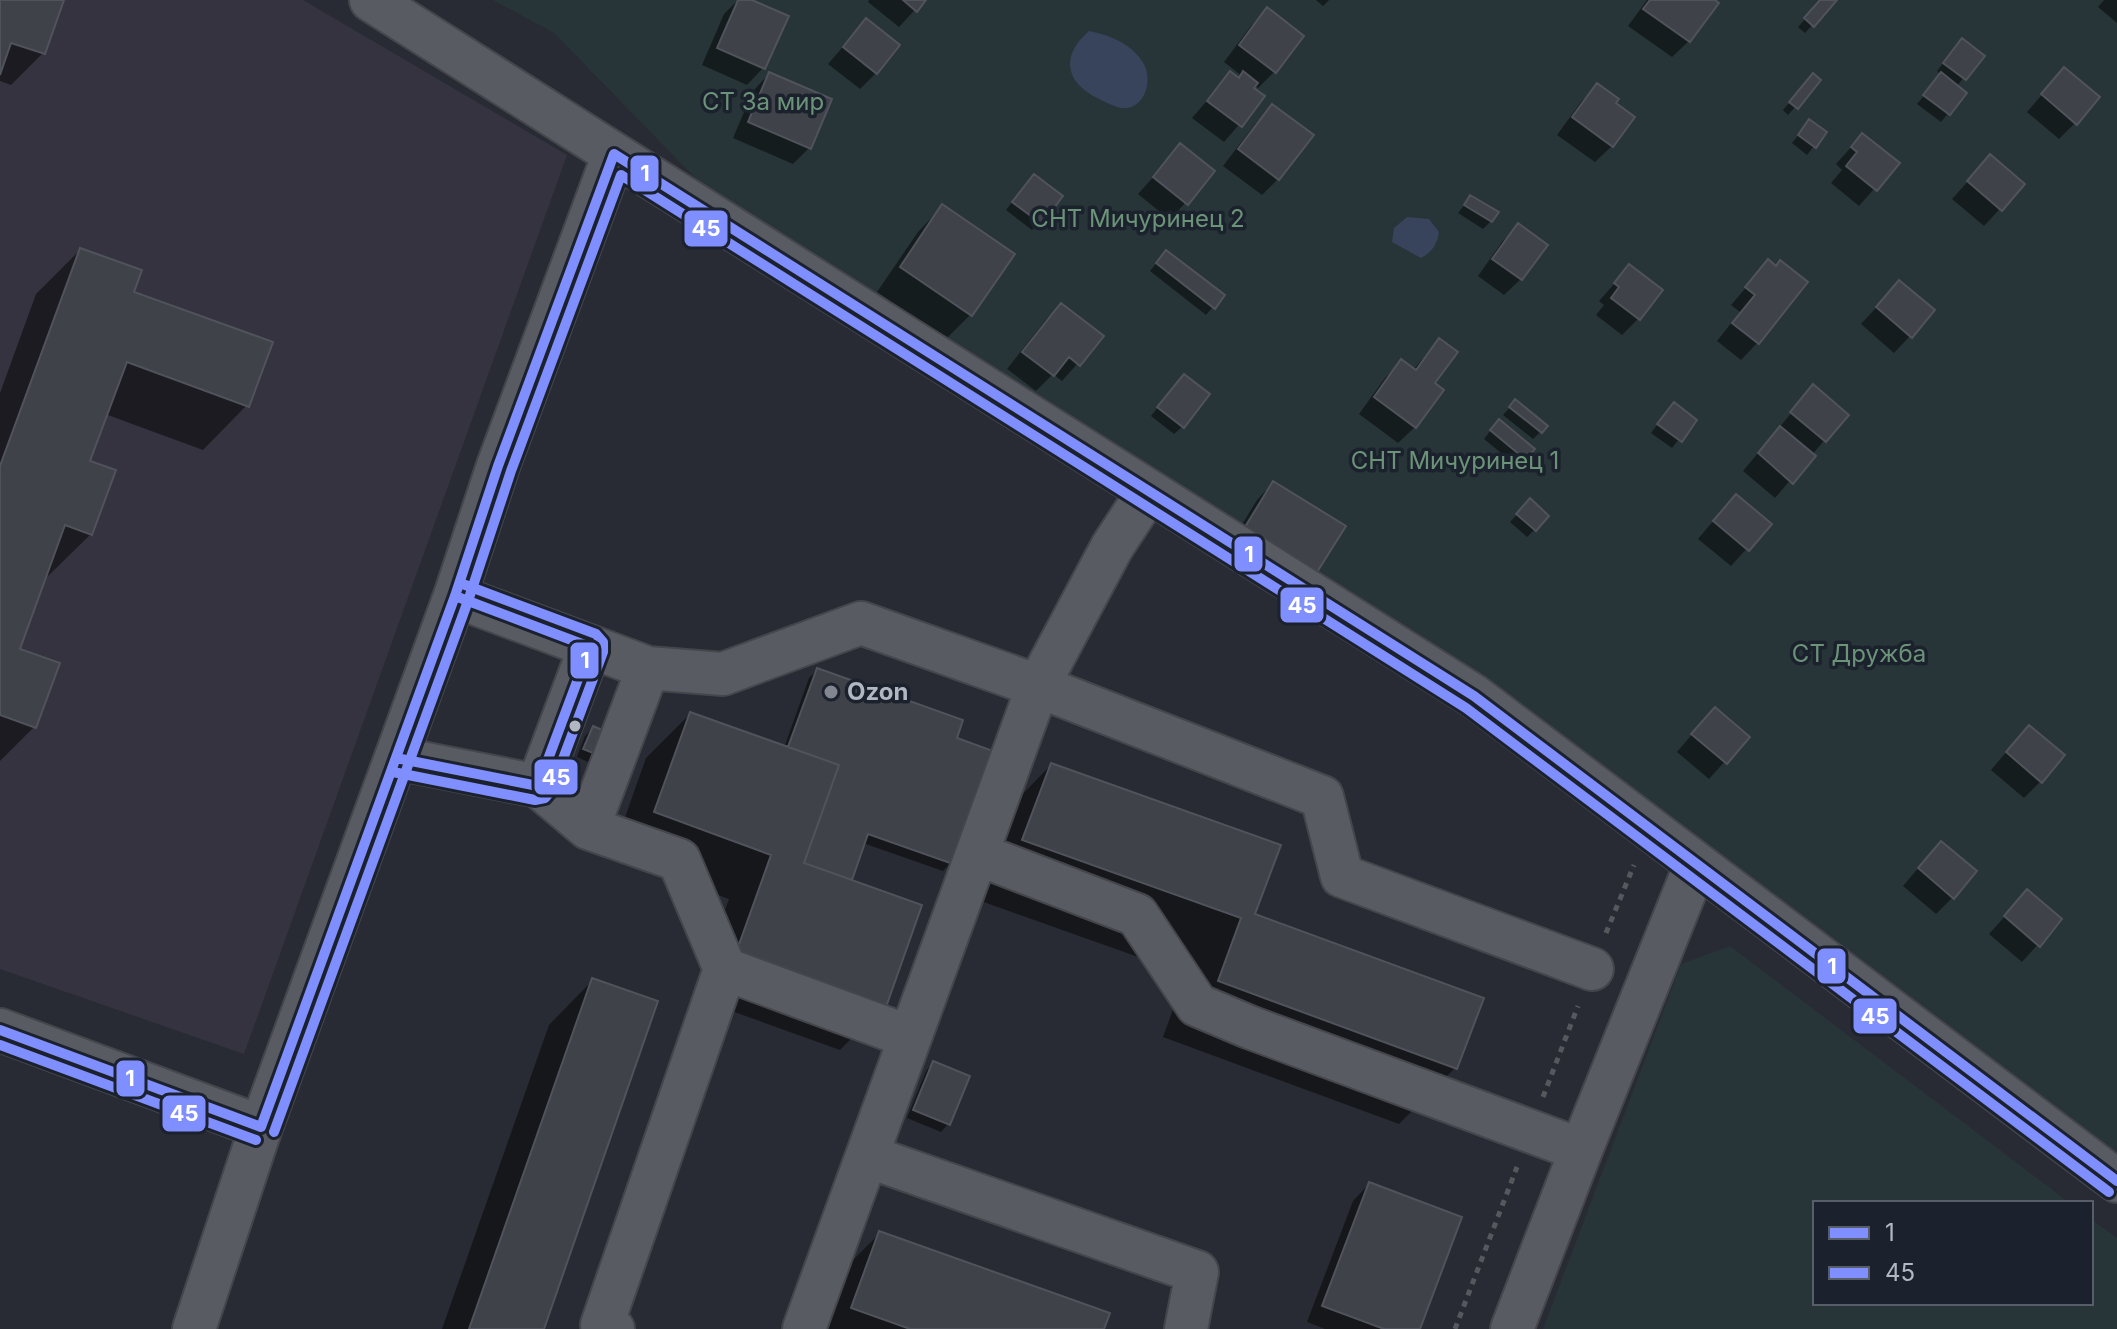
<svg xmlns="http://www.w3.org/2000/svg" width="2117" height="1329" font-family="Inter,sans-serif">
<rect width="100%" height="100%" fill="#282b33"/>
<path fill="#35333f" d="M 0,0 L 303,0 L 567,155 L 244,1054 L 0,969 Z"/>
<path fill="#273538" d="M 493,0 L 2117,0 L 2117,1178 L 1497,709 L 773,258 L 554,33 Z
M 1730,946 L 2070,1203 L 1815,1203 L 1815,1303 L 2091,1303 L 2091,1219 L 2117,1238 L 2117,1329 L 1543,1329 L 1681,964 Z"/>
<path fill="#38445b" d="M 1089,31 C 1109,35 1130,43 1142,61 C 1154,77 1146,110 1122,108 C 1114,107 1106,102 1099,99 C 1065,83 1060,56 1089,31 Z
M 1407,217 L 1429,219 L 1439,232 C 1437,245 1432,252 1421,258 L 1392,242 L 1394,228 Z"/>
<path fill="#0007" d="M 0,0 L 62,0 L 43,53 L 11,85 L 0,81 Z
M 738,0 L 747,0 L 786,17 L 763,68 L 747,85 L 702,65 L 724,14 Z
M 869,0 L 924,0 L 899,27 L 868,2 Z
M 1316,0 L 1329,0 L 1323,6 Z
M 1647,0 L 1711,0 L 1689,41 L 1672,57 L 1628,26 Z
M 1822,0 L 1835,0 L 1805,33 L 1798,27 Z
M 2104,0 L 2117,0 L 2117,23 L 2098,7 Z
M 1268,10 L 1274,72 L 1258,88 L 1254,85 L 1251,88 L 1263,97 L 1224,142 L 1192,118 L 1230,74 L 1238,80 L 1242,76 L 1224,62 L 1251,26 Z
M 866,20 L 876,73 L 860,89 L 828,64 Z
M 1955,48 L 1982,56 L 1956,87 L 1964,93 L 1941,122 L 1917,104 L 1941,75 L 1937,71 Z
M 2064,69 L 2075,123 L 2059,139 L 2027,112 Z
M 769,74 L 809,148 L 793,164 L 733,138 L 753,91 Z
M 1819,80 L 1788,115 L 1783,110 L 1806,83 Z
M 1597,85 L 1613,104 L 1612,146 L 1595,162 L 1557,135 L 1581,102 Z
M 1272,106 L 1278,179 L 1262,195 L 1223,166 L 1256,123 Z
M 1810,121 L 1825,132 L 1807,155 L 1792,143 Z
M 1862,135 L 1897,163 L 1859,206 L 1831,183 L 1842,170 L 1836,164 Z
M 1181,146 L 1213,171 L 1170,220 L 1138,194 Z
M 1990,157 L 2023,184 L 1984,226 L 1952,199 Z
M 1026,184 L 1060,196 L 1032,230 L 1006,210 Z
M 1470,198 L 1491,221 L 1483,229 L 1458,213 Z
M 942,207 L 1012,255 L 970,315 L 946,339 L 877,292 L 918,232 Z
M 1518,226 L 1521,279 L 1504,295 L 1478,276 L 1502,242 Z
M 80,250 L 132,293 L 247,405 L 203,450 L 105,414 L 87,462 L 91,534 L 46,578 L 44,577 L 17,650 L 34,727 L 0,761 L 0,393 L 36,294 Z
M 1159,260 L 1213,307 L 1206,315 L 1150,271 Z
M 1768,262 L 1806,283 L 1757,343 L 1741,360 L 1717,341 L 1740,312 L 1731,305 Z
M 1629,267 L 1639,318 L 1622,335 L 1596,315 L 1604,305 L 1599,301 Z
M 1899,283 L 1910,336 L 1894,353 L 1861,324 Z
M 1061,305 L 1101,337 L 1062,381 L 1053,374 L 1036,391 L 1007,369 L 1044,322 Z
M 1439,340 L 1432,384 L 1415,427 L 1398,443 L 1359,414 L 1385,378 L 1401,362 L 1413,370 Z
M 1176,384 L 1182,427 L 1174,434 L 1151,416 Z
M 1813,387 L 1846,415 L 1775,498 L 1743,471 Z
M 1515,402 L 1540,432 L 1533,439 L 1503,415 Z
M 1666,413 L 1694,420 L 1672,448 L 1651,433 Z
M 1491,430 L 1525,458 L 1517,466 L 1484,439 Z
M 1273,483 L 1316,571 L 1299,587 L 1230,544 L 1257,500 Z
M 1530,501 L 1534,530 L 1527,537 L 1510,522 Z
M 1720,513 L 1769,524 L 1731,566 L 1698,539 Z
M 817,670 L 954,739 L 951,863 L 943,871 L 863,843 L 849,881 L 884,1005 L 840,1050 L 693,997 L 729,899 L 611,857 L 646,758 L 690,714 L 784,748 L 809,678 Z
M 1699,726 L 1747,737 L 1709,779 L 1677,752 Z
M 593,728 L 596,754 L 588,762 L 577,757 L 585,736 Z
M 2013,744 L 2041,781 L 2024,798 L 1991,770 Z
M 1051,765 L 1253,915 L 1455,1068 L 1399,1124 L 1163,1037 L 1186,974 L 967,896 L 995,822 Z
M 1925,860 L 1953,897 L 1936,914 L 1903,886 Z
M 2027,892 L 2060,920 L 2022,962 L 1989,934 Z
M 593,980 L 542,1329 L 442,1329 L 549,1025 Z
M 933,1063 L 948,1124 L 941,1132 L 907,1118 L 926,1071 Z
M 1369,1184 L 1418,1329 L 1325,1329 L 1307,1322 L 1353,1201 Z
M 880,1233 L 1102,1329 L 809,1329 L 824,1289 Z"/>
<path fill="#3f4248" stroke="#50535b" stroke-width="2" d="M 0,0 L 64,0 L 45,54 L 11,43 L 0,75 Z
M 738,0 L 752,0 L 789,16 L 765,69 L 717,48 Z
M 903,0 L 926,0 L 917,12 Z
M 1650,0 L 1715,0 L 1719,3 L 1690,42 L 1643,9 Z
M 1820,0 L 1837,0 L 1814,27 L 1804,18 Z
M 1267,7 L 1304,36 L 1276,73 L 1239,45 Z
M 866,18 L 900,45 L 877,74 L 843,47 Z
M 1962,38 L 1985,56 L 1966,80 L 1943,63 Z
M 2064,67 L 2100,97 L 2077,125 L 2041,94 Z
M 1230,71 L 1239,78 L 1243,71 L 1258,83 L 1254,88 L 1265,96 L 1242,127 L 1207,101 Z
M 769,72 L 832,99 L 811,149 L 748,122 Z
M 1941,72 L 1967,93 L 1950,115 L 1923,95 Z
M 1813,73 L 1821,80 L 1798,109 L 1789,102 Z
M 1597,83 L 1619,99 L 1616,103 L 1635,117 L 1613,147 L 1572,117 Z
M 1272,104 L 1314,135 L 1279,180 L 1238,149 Z
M 1809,119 L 1827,132 L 1816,148 L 1798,135 Z
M 1862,133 L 1900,163 L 1877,191 L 1846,166 L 1857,152 L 1851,147 Z
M 1180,143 L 1215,171 L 1188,205 L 1153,177 Z
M 1990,154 L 2025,184 L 2002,211 L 1967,181 Z
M 1034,174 L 1063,196 L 1042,224 L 1012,202 Z
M 1470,195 L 1499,212 L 1492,222 L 1464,205 Z
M 942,204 L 1015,254 L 972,316 L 900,267 Z
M 1518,223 L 1548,245 L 1522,280 L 1492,259 Z
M 80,248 L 142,270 L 134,292 L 273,342 L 249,407 L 127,362 L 90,461 L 116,470 L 92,535 L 65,525 L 20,649 L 60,663 L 36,728 L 0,715 L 0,466 Z
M 1166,250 L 1225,295 L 1215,309 L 1156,263 Z
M 1768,259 L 1776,266 L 1780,260 L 1808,282 L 1759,344 L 1732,323 L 1755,295 L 1745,287 Z
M 1629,264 L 1663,290 L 1640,320 L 1611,298 L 1619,287 L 1614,283 Z
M 1899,280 L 1935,310 L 1912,338 L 1876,307 Z
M 1061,303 L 1104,336 L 1080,366 L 1069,357 L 1054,376 L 1022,352 Z
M 1439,338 L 1458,352 L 1435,383 L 1444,390 L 1416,428 L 1374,397 L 1401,359 L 1416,370 Z
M 1184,374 L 1210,394 L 1184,428 L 1157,407 Z
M 1813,384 L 1849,415 L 1826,442 L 1790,412 Z
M 1515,399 L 1548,426 L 1542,433 L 1509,407 Z
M 1674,402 L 1697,420 L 1682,442 L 1657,424 Z
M 1499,419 L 1535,449 L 1526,460 L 1490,430 Z
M 1780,426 L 1816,456 L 1793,484 L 1758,453 Z
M 1273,481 L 1346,526 L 1317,572 L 1245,527 Z
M 1736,494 L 1772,524 L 1749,551 L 1713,521 Z
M 1530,498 L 1549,516 L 1536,531 L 1516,514 Z
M 817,668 L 963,720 L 957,738 L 993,751 L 953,864 L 868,834 L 852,880 L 804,863 L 839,765 L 788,747 Z
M 1715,707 L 1750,737 L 1727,764 L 1691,734 Z
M 690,712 L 839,765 L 804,863 L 922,905 L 886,1007 L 736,953 L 771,855 L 654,812 Z
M 2029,725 L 2065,755 L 2042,783 L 2006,752 Z
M 593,726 L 607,732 L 598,755 L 583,749 Z
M 1051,763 L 1281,845 L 1255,914 L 1484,998 L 1457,1069 L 1218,981 L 1241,918 L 1022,840 Z
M 1941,841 L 1977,871 L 1954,899 L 1918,868 Z
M 2027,889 L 2062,919 L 2040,947 L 2004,916 Z
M 592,978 L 658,1001 L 544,1329 L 469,1329 Z
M 933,1061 L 970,1076 L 950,1125 L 913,1110 Z
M 1369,1182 L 1462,1217 L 1420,1329 L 1384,1329 L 1322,1306 Z
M 879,1231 L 1110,1313 L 1104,1329 L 910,1329 L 851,1308 Z"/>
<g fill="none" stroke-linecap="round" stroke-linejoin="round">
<defs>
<path id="minor" d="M 371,0 L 614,154
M 455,596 L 648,668 L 723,674 L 861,623 L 1038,686 L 1322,797 L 1342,876 L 1592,969
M 396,758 L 538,786 L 588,828 L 679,860 L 725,969 L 602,1325 L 613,1329
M 538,786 L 590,647
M 588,828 L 648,668
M 977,854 L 1137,915 L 1197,1005 L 1249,1027 L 1581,1150
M 725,969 L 910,1037
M 0,1030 L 261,1127
M 867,1156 L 1197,1272 L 1186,1329
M 194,1329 L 261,1127 L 455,596 L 498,466 L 614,154 L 1474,696 L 2117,1181
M 804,1329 L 1038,686 L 1112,547 L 1148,492
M 1512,1329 L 1581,1150 L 1696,864"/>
</defs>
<use href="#minor" stroke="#44464c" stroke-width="46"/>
<path stroke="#55595e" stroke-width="5" stroke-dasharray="6 6" stroke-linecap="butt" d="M 1606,933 L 1634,865
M 1543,1097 L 1578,1006
M 1455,1329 L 1517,1167"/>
<use href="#minor" stroke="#585b61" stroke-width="42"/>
<defs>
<path id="bus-1" d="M 396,758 L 538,786 L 590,647 L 455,596
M 0,1030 L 261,1127
M 261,1127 L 455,596 L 498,466 L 614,154 L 1474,696 L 2117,1181"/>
<path id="bus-2" d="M 393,772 L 535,800 L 545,798 L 551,791 L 603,652 L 603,642 L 596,634 L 460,583
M 0,1045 L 256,1140
M 274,1132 L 468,601 L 511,471 L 621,175 L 1466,708 L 2109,1192"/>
</defs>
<use href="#bus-1" stroke="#1c222d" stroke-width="16"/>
<use href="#bus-2" stroke="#1c222d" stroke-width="16"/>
<use href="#bus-1" stroke="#808fff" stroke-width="10"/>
<use href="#bus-2" stroke="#808fff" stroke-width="10"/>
</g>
<circle fill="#828691" stroke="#1c222d" stroke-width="3" cx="831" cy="692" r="8"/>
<circle fill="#b2b7c4" stroke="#1c222d" stroke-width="3" cx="575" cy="726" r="7"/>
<g text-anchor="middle" stroke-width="7" stroke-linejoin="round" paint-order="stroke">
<g font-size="24" fill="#6b9378" stroke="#1c222d">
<text x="763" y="110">СТ За мир</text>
<text x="1138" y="227">СНТ Мичуринец 2</text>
<text x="1455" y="469">СНТ Мичуринец 1</text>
<text x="1859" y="662">СТ Дружба</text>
</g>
<g font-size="24" font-weight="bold" fill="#b2b7c4" stroke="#1c222d" text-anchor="start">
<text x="847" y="700">Ozon</text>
</g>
</g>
<g stroke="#1c222d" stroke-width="3">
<rect x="629" y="154" width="31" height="39" rx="8" fill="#808fff"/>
<rect x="683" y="209" width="46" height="39" rx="8" fill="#808fff"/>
<rect x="1233" y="535" width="31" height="38" rx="8" fill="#808fff"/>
<rect x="1279" y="586" width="46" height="38" rx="8" fill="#808fff"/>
<rect x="569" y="641" width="31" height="39" rx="8" fill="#808fff"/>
<rect x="533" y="758" width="46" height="38" rx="8" fill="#808fff"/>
<rect x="1816" y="947" width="31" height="38" rx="8" fill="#808fff"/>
<rect x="1852" y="997" width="46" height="38" rx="8" fill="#808fff"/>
<rect x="115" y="1059" width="31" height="39" rx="8" fill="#808fff"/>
<rect x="161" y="1094" width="46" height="39" rx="8" fill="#808fff"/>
</g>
<g font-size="22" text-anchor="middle" font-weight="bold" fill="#fff">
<text x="645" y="181">1</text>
<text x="706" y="236">45</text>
<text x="1249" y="562">1</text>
<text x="1302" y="613">45</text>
<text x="585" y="668">1</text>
<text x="556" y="785">45</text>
<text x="1832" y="974">1</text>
<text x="1875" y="1024">45</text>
<text x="130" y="1086">1</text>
<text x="184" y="1121">45</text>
</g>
<rect x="1813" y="1201" width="280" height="104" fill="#1c222d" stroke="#585e69" stroke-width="2"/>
<rect x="1829" y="1227" width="40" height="12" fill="#808fff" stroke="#585e69" stroke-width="2"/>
<text x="1885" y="1241" font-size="24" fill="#b2b7c4">1</text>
<rect x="1829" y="1267" width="40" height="12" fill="#808fff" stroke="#585e69" stroke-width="2"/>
<text x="1885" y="1281" font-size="24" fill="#b2b7c4">45</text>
</svg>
